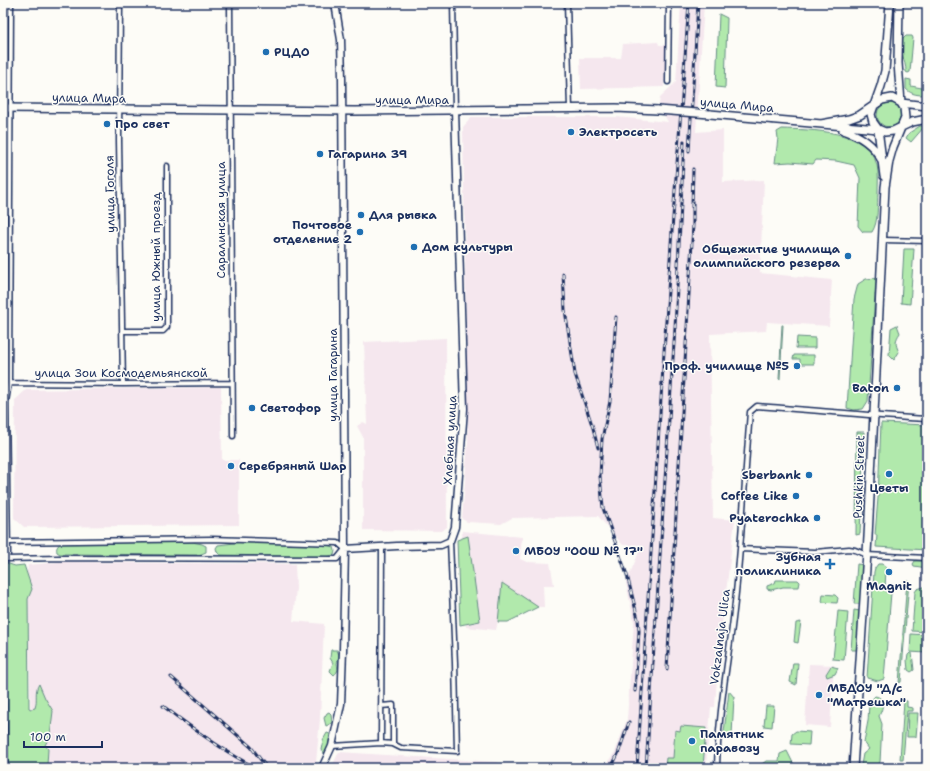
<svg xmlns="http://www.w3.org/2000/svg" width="930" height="771" font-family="'Shantell Sans',sans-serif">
<rect width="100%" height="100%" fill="#fdfcf7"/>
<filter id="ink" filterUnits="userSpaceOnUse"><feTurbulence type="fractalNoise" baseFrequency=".025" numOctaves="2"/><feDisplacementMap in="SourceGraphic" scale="8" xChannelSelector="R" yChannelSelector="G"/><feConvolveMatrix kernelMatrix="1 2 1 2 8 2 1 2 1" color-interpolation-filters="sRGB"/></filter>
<g filter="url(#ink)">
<path fill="#f5e7ee" d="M 681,3 L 704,3 L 696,132 L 723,130 L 723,182 L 764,180 L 760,273 L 832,280 L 829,326 L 767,322 L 766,331 L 710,334 L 713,518 L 735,520 L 719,648 L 715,707 L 711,707 L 706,768 L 603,768 L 615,752 L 627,719 L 634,622 L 626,583 L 642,545 L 623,545 L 598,516 L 512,518 L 501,524 L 467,522 L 462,519 L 468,441 L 463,127 L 472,117 L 616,117 L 668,122 L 659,105 L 660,97 L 676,82 Z
M 658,42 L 659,45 L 667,45 L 664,87 L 581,89 L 580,58 L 621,58 L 623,44 Z
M 446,338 L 447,527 L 442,531 L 363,530 L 363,437 L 357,426 L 363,422 L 367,424 L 364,342 Z
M 221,387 L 222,460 L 239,460 L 239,525 L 24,527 L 14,518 L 15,400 L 26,390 Z
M 462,531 L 522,537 L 520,559 L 527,562 L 550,563 L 554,585 L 543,585 L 544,607 L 501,606 L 496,630 L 466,627 Z
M 59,562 L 295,564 L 296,588 L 293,621 L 324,624 L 320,719 L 316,763 L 312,768 L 29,768 L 32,755 L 27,571 L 28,565 Z
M 809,664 L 834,665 L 830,727 L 805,725 Z
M 924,708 L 927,708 L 927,768 L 921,768 Z
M 339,752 L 496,762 L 500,764 L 516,765 L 529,768 L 331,768 Z"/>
<path fill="#b1e9ac" stroke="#668c85" d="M 719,14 L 727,18 L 725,88 L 716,87 Z
M 906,36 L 912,36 L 913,38 L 910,72 L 908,73 L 906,72 C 906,65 904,62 903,56 C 901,51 903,44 903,39 Z
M 906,79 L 911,80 L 911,86 L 927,89 L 927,95 C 918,95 912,95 906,89 Z
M877 115a12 12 0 1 1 24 0a12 12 0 1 1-24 0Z
M 920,126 L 924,126 L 924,127 L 911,142 L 906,138 L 909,133 Z
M 782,129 C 811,130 867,129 877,165 C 879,174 878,184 878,193 C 877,205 879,221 872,232 L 863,232 L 858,226 L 860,178 L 854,165 L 836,161 L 816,160 L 813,164 L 790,162 L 775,163 L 778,138 L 777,132 Z
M 904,249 L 914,249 L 910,304 L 901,303 Z
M 876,278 L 868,401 L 863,409 L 854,410 L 847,408 L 854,299 L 858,284 L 866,279 Z
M 782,325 L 783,325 L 780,379 L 779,379 Z
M 897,325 L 900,333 C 895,340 895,344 899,352 L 894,360 L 889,355 L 891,328 Z
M 797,337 L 815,338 L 815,348 L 796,348 Z
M 794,355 L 814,355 L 814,364 L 800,364 L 800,359 L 793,359 Z
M 881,423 L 927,425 L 927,550 L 876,547 L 877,535 L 875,535 L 878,498 Z
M 857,432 L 864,432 L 860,534 L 856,535 Z
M 468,536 L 480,621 L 460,625 L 457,540 Z
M 192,542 L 202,544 L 206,546 L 206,552 L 199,555 L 60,554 L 57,552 C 56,548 57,546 61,543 Z
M 243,542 L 327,545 L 334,547 L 335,551 L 334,555 L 327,557 L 220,555 L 217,552 L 216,548 L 218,545 Z
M 915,561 L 927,561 L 927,568 L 914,566 L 913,564 Z
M 6,563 L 15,566 L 24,565 L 32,589 L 28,599 L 29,708 L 31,709 L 35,708 C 38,699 34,691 39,684 L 45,698 L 53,711 L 50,736 L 45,745 L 48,749 L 47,765 L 42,766 L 40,768 L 3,768 L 3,565 Z
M 857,564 L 863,565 L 860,604 L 854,604 Z
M 878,564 L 882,564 L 886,567 L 885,589 L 886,592 L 891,593 L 884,679 L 878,681 L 867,678 L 874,572 L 875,568 Z
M 776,580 L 798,580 L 800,582 L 799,587 L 783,587 L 771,590 L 767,589 L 767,586 L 775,583 Z
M 907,581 L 909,581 L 901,682 L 899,683 Z
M 502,583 L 538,607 L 508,622 L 498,622 Z
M 927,586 L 927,632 L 912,631 L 915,592 L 917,589 Z
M 823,594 L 835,595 L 838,598 L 837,603 L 822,602 Z
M 854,610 L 860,611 L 857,650 L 851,650 Z
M 838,611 L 848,612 L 844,660 L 833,659 Z
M 801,622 L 798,643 L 794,642 L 796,623 Z
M 911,634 L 927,635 L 926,653 L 910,652 Z
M 331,650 L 337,650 L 339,655 C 339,657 337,661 337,664 C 338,668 339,671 334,675 L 330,671 L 333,663 L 330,658 Z
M 910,653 L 912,653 L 914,670 L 911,672 L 908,670 L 907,660 L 908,655 Z
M 793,663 L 798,663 L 796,685 L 790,682 Z
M 831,666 L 838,668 L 835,674 L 827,677 L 826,674 Z
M 729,691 L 734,697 L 732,735 L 725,735 L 724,732 Z
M 875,696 C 886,698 883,708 879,716 L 882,724 L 880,762 L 875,768 L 863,768 L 861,765 L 863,754 L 869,749 L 864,742 C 865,735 867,728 868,721 C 869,712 867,703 875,696 Z
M 904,701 L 907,701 L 907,707 L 913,708 L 913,711 L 907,711 L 903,760 L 900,760 Z
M 766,706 L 774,706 L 772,727 L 764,726 Z
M 329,712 L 331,714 L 332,723 L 326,726 L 324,718 L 327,713 Z
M 908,713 L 918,713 L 916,737 L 907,737 Z
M 681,726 L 706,728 L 703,768 L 665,768 L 666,758 L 673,758 L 675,730 L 680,731 Z
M 796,731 L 810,732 L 809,745 L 791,744 L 792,734 Z
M 327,733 L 330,734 L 328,750 L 326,752 L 323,753 L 321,750 L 323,740 Z
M 787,751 L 794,765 L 827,768 L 762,768 L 762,764 L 766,761 L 779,761 L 780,754 Z"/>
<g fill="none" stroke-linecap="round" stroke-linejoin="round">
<defs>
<path id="street" d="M 120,3 L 119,140 L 123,384
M 230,3 L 233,436
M 453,3 L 455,110
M 567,3 L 570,109
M 668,82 L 669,3
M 883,240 L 927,241
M 123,331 L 163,331 L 167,327 L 167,166
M 9,383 L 123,384 L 232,383
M 740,549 L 815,552 L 849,549 L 855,550 L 867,555 L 927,558
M 6,559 L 8,554 L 6,402 L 9,383 L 11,3
M 3,561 L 6,559 L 60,558 L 337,559 L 345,549 L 338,543 L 211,539 L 9,542
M 3,650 L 5,768
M 381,706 L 393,705 L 393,744
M 381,743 L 382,547
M 332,746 L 381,743 L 393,744 L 401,748 L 457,751 L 455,663 L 450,541
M 717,768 C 718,712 729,658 735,602 C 742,539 745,475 750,412 L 757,406 C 814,410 870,416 927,419"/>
<path id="secondary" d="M 345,549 L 397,546 L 441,545 L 450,541 L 455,527 L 464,409 L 455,110
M 322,768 L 332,746 L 341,704 L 343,651 L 345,549 L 342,78 L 341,40 L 335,3"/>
<path id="primary" d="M 899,3 L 898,63 L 901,103
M 901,103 L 927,106
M 3,108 L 355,111 L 616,108 L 658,110
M 710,114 L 878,129 L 885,132 L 893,131 L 912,122 L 927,119
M 821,124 L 849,119 L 860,115 L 882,100 L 892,98 L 901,103 L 904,108 L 905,118 L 893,147 L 889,161 L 885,187 L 868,537 L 853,768
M 843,130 C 859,135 873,144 881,159
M 884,176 L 878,129 L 873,122 L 871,114 L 881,86 L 885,71 L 890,3"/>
</defs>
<use href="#street" stroke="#1b2f5e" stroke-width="7"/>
<use href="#secondary" stroke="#1b2f5e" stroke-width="9"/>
<use href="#primary" stroke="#1b2f5e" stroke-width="10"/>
<use href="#street" stroke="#fdfcf7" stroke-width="4"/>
<use href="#secondary" stroke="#fdfcf7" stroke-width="6"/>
<use href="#primary" stroke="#fdfcf7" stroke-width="7"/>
<defs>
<path id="rail" d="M 689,151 L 698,3
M 692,207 L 693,169
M 563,274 L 565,310 L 575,374 L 593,428 L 598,448
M 616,317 L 610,401 L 602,439 L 600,476 L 603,508 L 627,575 L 638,619 L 639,631 L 635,691
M 667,669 L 693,225 L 693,201
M 171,677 L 251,747 L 267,768
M 163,706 C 193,729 223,751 256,768
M 611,768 L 618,754 L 629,722
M 637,768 L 671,244 L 689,3
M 646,768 L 675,328 L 684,141"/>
</defs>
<use href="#rail" stroke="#1b2f5e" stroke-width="3"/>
<use href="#rail" stroke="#fdfcf7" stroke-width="1.5" stroke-dasharray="4.5" stroke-linecap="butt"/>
<defs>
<path id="primary-bridge" d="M 658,110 L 710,114"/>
</defs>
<use href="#primary-bridge" stroke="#1b2f5e" stroke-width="10" stroke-linecap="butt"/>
<use href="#primary-bridge" stroke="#fdfcf7" stroke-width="7"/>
</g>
</g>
<g fill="#1f6fb2" stroke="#fdfcf7" stroke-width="1.5">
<circle cx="266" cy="52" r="4"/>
<circle cx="107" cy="124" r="4"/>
<circle cx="571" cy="132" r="4"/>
<circle cx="320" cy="154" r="4"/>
<circle cx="361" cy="215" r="4"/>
<circle cx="360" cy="232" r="4"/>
<circle cx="414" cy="247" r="4"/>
<circle cx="848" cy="256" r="4"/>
<circle cx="797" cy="366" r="4"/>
<circle cx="897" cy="388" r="4"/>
<circle cx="252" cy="408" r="4"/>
<circle cx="231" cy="466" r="4"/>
<circle cx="889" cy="474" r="4"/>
<circle cx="809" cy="475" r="4"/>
<circle cx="796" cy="496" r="4"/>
<circle cx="817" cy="518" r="4"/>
<circle cx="516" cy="551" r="4"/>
<path d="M828 558h4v4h4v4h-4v4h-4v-4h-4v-4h4z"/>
<circle cx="889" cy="572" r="4"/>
<circle cx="819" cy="695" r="4"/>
<circle cx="692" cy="741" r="4"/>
</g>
<g text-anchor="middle" stroke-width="3" stroke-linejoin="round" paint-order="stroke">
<g font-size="12" font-weight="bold" fill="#1b2f5e" stroke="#fdfcf7" text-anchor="start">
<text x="274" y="56">РЦДО</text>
<text x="115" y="128">Про свет</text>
<text x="579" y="136">Электросеть</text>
<text x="328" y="158">Гагарина 39</text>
<text x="369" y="219">Для рывка</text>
<text x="352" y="229" text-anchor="end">Почтовое<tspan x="352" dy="14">отделение 2</tspan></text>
<text x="422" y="251">Дом культуры</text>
<text x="840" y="253" text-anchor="end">Общежитие училища<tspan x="840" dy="14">олимпийского резерва</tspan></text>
<text x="789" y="370" text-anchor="end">Проф. училище №5</text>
<text x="889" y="392" text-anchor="end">Baton</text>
<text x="260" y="412">Светофор</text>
<text x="239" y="470">Серебряный Шар</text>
<text x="801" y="479" text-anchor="end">Sberbank</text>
<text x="889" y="492" text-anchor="middle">Цветы</text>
<text x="788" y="500" text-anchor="end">Coffee Like</text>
<text x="809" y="522" text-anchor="end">Pyaterochka</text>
<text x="524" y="555">МБОУ "ООШ № 17"</text>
<text x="821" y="561" text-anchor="end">Зубная<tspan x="821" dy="14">поликлиника</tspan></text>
<text x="889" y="590" text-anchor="middle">Magnit</text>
<text x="827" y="692">МБДОУ "Д/с<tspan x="827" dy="14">"Матрешка"</tspan></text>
<text x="700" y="738">Памятник<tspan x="700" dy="14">паравозу</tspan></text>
</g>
<g font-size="12" fill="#1b2f5e" stroke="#fdfcf7">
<text transform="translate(89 98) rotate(1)" y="4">улица Мира</text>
<text x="412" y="104">улица Мира</text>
<text transform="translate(737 105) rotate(5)" y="4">улица Мира</text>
<text transform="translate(110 194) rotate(-91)" y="4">улица Гоголя</text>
<text transform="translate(221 220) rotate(-90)" y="4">Саралинская улица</text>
<text transform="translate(156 257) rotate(-90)" y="4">улица Южный проезд</text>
<text x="121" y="377">улица Зои Космодемьянской</text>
<text transform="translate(333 375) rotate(-90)" y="4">улица Гагарина</text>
<text transform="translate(450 440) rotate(-87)" y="4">Хлебная улица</text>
<text transform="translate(859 477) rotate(-88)" y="4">Pushkin Street</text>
<text transform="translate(720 637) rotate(-83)" y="4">Vokzalnaja Ulica</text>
</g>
</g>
<rect width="930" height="771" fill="none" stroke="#fdfcf7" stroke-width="16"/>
<rect x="8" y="8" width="914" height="755" fill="none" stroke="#1b2f5e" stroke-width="1.5" filter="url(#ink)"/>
<path d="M24 741v6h78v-6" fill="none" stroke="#1b2f5e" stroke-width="2"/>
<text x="30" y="741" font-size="12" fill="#1b2f5e" stroke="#fdfcf7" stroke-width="3" paint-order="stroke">100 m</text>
</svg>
